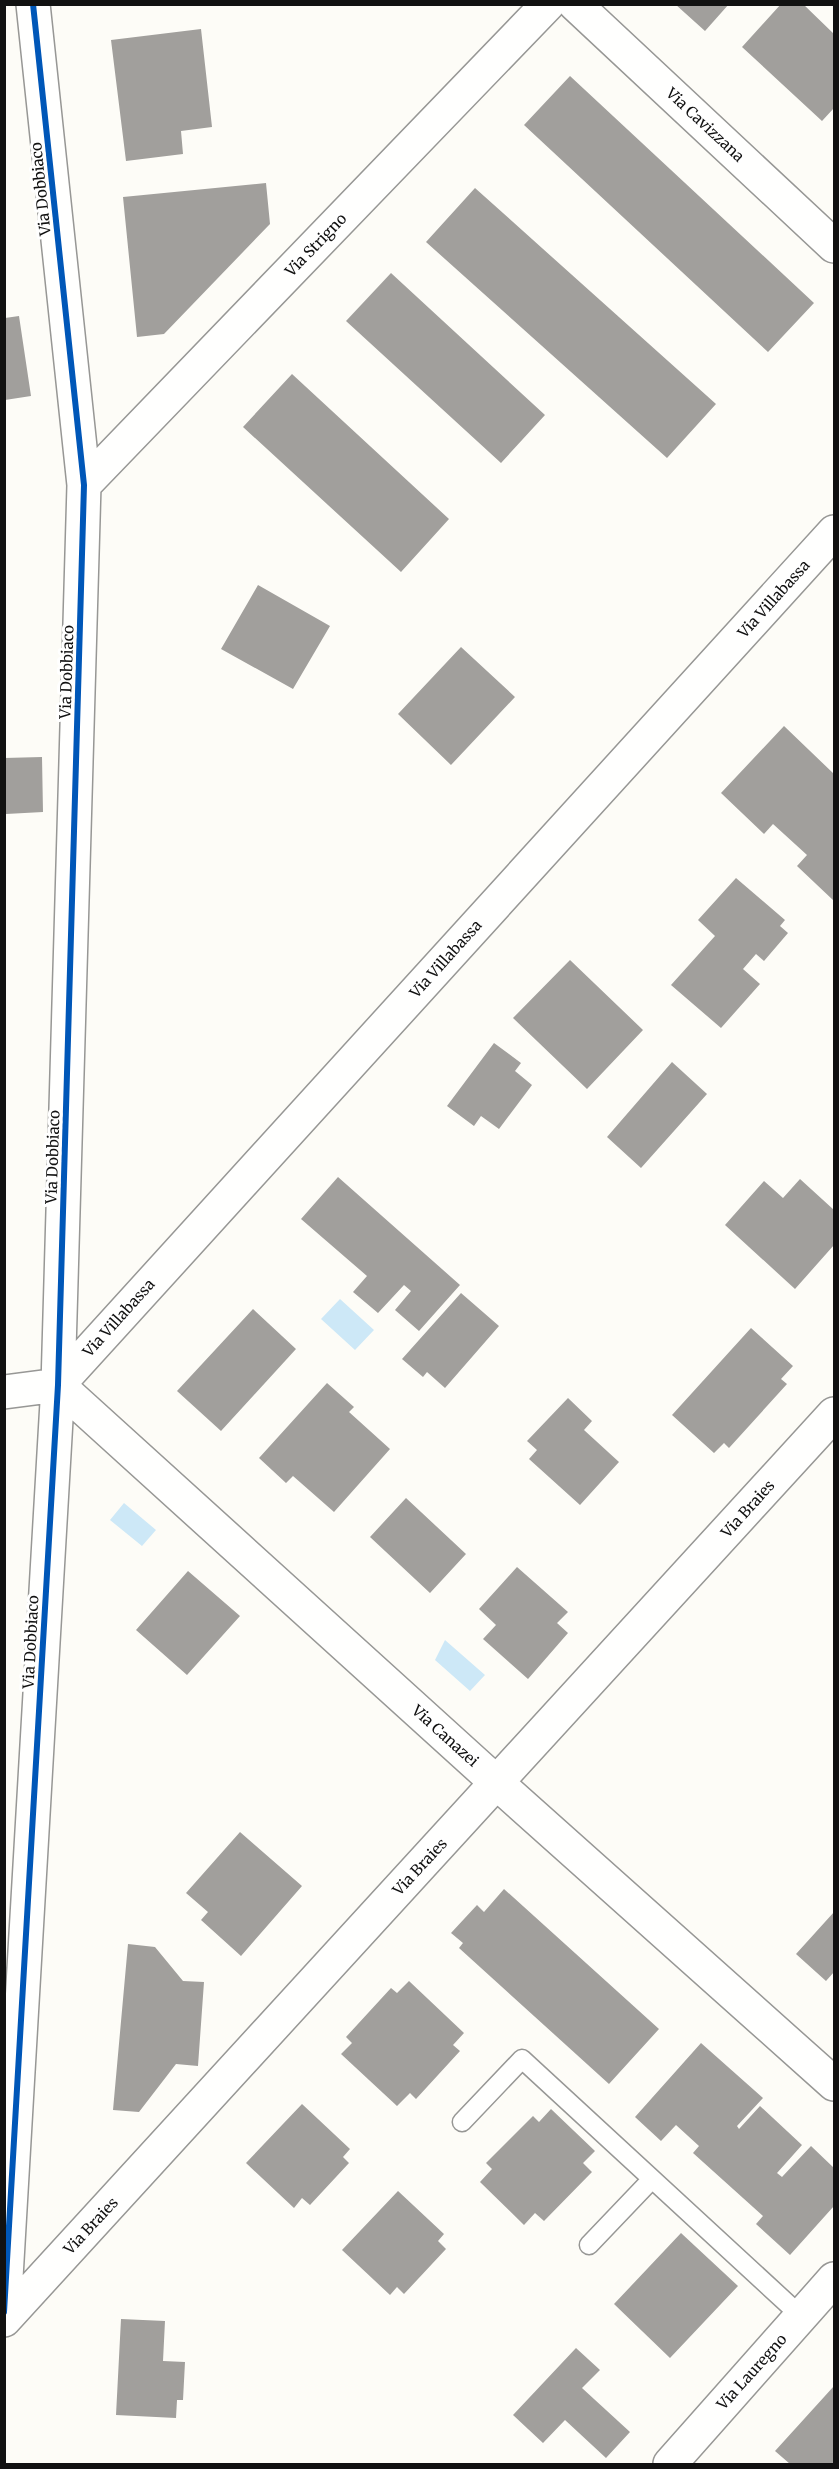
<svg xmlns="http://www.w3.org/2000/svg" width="839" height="2469" font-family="Merriweather,serif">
<rect width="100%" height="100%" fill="#fdfcf7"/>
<path fill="#cde8f7" d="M 340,1299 L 374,1330 L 355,1350 L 321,1319 Z
M 124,1503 L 156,1530 L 142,1546 L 110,1520 Z
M 445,1640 L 485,1675 L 470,1691 L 435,1660 Z"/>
<path fill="#a19f9c" d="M 675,4 L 729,4 L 705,31 Z
M 781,4 L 803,4 L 834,34 L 834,108 L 822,121 L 742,47 Z
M 201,29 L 212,127 L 181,131 L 183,154 L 126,161 L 111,40 Z
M 570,76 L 814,303 L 768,352 L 524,125 Z
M 266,183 L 270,224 L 164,334 L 137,337 L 123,197 Z
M 475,188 L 716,404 L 667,458 L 426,242 Z
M 391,273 L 545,415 L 501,463 L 346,321 Z
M 19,316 L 31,396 L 5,400 L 5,318 Z
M 292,374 L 449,519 L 401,572 L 243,427 Z
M 258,585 L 330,626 L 293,689 L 221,649 Z
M 461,647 L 515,697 L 451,765 L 398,714 Z
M 784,726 L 834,774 L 834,901 L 797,866 L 807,855 L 773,824 L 764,834 L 721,793 Z
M 42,757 L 43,812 L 6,814 L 4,758 Z
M 736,878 L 785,920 L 780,926 L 788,933 L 764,961 L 756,954 L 743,969 L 760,984 L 721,1028 L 671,985 L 715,936 L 698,920 Z
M 570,960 L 643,1030 L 587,1089 L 513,1018 Z
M 494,1043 L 521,1063 L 515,1071 L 532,1085 L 499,1129 L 481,1116 L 474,1126 L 447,1106 Z
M 672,1062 L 707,1094 L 641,1168 L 607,1137 Z
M 338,1177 L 460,1285 L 419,1331 L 395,1310 L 411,1291 L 404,1285 L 378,1313 L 353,1292 L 367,1276 L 301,1219 Z
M 800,1179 L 834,1210 L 834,1245 L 795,1289 L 725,1225 L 764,1181 L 783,1198 Z
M 461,1293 L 499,1326 L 445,1388 L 427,1372 L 423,1377 L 402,1359 Z
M 253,1309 L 296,1349 L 221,1431 L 177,1391 Z
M 751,1328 L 793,1366 L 781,1379 L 787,1384 L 729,1448 L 724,1443 L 714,1453 L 672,1415 Z
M 327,1383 L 354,1407 L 349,1412 L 390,1449 L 334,1512 L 293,1476 L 286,1483 L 259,1458 Z
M 568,1398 L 592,1421 L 584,1430 L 619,1462 L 580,1505 L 529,1459 L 537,1450 L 527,1441 Z
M 406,1498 L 466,1554 L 430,1593 L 370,1537 Z
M 517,1567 L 568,1612 L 557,1623 L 568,1633 L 528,1679 L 483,1639 L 496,1625 L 479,1609 Z
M 188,1571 L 240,1616 L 187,1675 L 136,1630 Z
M 240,1832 L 302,1886 L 241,1956 L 201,1920 L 208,1912 L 186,1893 Z
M 504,1889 L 659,2029 L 609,2084 L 459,1948 L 463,1943 L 451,1933 L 477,1905 L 484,1912 Z
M 834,1912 L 834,1972 L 826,1981 L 796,1954 Z
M 128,1944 L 155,1947 L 183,1981 L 204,1982 L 198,2066 L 176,2064 L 139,2112 L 113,2110 Z
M 409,1981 L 464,2033 L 453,2045 L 460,2051 L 416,2099 L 410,2093 L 397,2106 L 341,2054 L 352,2043 L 346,2037 L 391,1988 L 397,1993 Z
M 701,2043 L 763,2098 L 737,2126 L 739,2129 L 760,2106 L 802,2145 L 777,2173 L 782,2177 L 811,2146 L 834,2168 L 834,2206 L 790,2255 L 756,2224 L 763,2216 L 693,2153 L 699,2146 L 676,2125 L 661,2141 L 635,2117 Z
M 302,2104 L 350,2149 L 343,2157 L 349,2163 L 310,2205 L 302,2198 L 294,2208 L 246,2163 Z
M 551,2109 L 595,2151 L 583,2163 L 592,2172 L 544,2221 L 535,2213 L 524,2225 L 480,2182 L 492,2169 L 486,2163 L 533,2116 L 539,2122 Z
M 398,2191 L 444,2234 L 438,2241 L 446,2249 L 404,2294 L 397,2287 L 390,2295 L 342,2250 Z
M 681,2233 L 738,2286 L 670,2358 L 614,2304 Z
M 121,2319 L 165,2321 L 163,2361 L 185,2362 L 183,2400 L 177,2400 L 176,2418 L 116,2415 Z
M 576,2348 L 600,2370 L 582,2388 L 630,2432 L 606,2458 L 565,2420 L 543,2443 L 513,2415 Z
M 834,2386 L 834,2464 L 790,2464 L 775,2451 Z"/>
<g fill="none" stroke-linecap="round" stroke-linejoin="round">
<defs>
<path id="lane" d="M 462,2122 L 522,2059 L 802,2317
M 589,2245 L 652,2179"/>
<path id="street" d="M 575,4 L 834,246
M 84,485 L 548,4
M 58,1385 L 834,532
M 58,1385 L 497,1783 L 834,2084
M 4,1392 L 58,1385
M 4,2312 L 58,1385 L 84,485 L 33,4
M 4,2320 L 834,1414
M 670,2464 L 834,2279"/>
</defs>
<use href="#lane" stroke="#979795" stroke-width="21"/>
<use href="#street" stroke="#979795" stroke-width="36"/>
<use href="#lane" stroke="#fffffe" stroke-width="18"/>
<use href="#street" stroke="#fffffe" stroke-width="33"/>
<defs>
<path id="cycleway" d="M 4,2312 L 58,1385 L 84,485 L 33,4"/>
</defs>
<use href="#cycleway" stroke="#fff" stroke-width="10"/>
<use href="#cycleway" stroke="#0057b8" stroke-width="6"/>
</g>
<g text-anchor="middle" stroke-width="6" stroke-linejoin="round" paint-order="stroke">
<g font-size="15" fill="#111" stroke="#fff">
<text transform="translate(705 125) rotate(43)" y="5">Via Cavizzana</text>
<text transform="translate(41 189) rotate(-96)" y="5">Via Dobbiaco</text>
<text transform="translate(316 245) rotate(-46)" y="5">Via Strigno</text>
<text transform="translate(774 599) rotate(-48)" y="5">Via Villabassa</text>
<text transform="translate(67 672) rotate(-88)" y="5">Via Dobbiaco</text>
<text transform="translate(446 959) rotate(-48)" y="5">Via Villabassa</text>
<text transform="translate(53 1157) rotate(-88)" y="5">Via Dobbiaco</text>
<text transform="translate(119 1318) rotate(-48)" y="5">Via Villabassa</text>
<text transform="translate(748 1509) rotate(-48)" y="5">Via Braies</text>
<text transform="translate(31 1642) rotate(-87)" y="5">Via Dobbiaco</text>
<text transform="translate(445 1736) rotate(42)" y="5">Via Canazei</text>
<text transform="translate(420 1867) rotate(-47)" y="5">Via Braies</text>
<text transform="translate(91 2226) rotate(-47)" y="5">Via Braies</text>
<text transform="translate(752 2372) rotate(-48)" y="5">Via Lauregno</text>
</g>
</g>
<rect width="839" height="2469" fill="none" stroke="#111111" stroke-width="12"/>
</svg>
